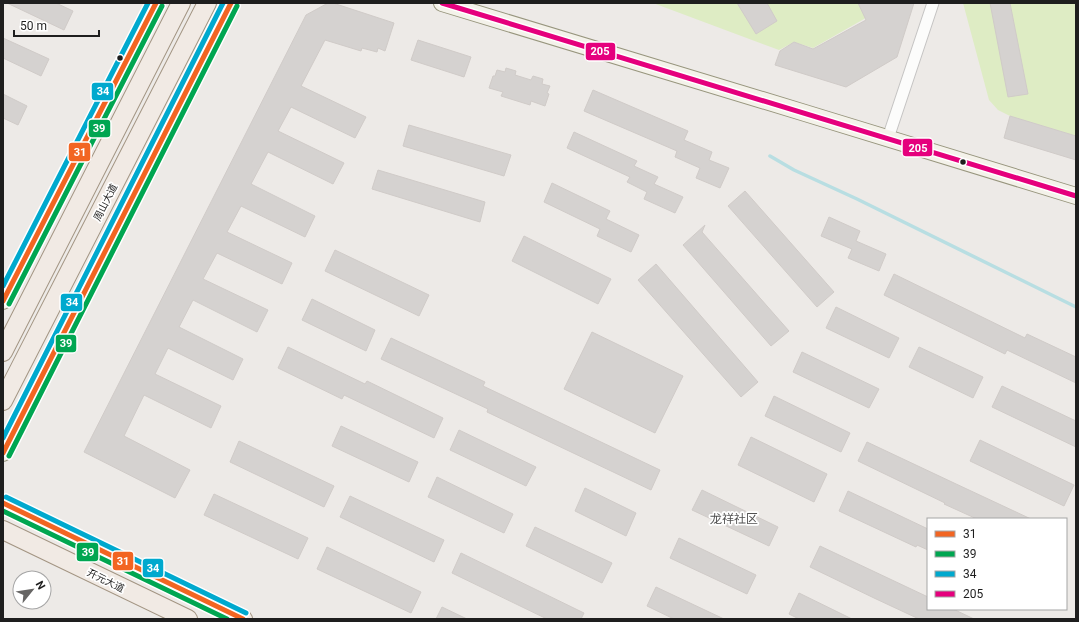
<svg xmlns="http://www.w3.org/2000/svg" width="1079" height="622" font-family="Roboto,'Noto Sans SC',sans-serif">
<rect width="100%" height="100%" fill="#edeae7"/>
<path fill="#deecc4" d="M 653,3 L 883,3 L 864,19 L 813,48 L 794,42 L 779,50 Z
M 963,3 L 1076,3 L 1076,136 L 1010,116 L 998,110 L 989,100 Z"/>
<g fill="none" stroke-linecap="round" stroke-linejoin="round">
<path stroke="#b8dee2" stroke-width="3.5" d="M 770,156 L 794,170 L 857,199 L 1076,307"/>
</g>
<path fill="#d5d2d0" stroke="#d0cbc8" d="M 7,3 L 56,3 L 73,11 L 64,30 Z
M 328,3 L 333,3 L 394,23 L 385,51 L 378,48 L 377,52 L 362,48 L 361,51 L 325,40 L 301,86 L 366,117 L 355,138 L 291,107 L 278,131 L 344,163 L 333,184 L 268,152 L 251,184 L 315,216 L 305,237 L 241,206 L 227,232 L 292,263 L 282,284 L 217,253 L 203,279 L 268,310 L 257,332 L 193,300 L 179,327 L 243,359 L 233,380 L 168,348 L 155,374 L 221,406 L 211,428 L 144,395 L 124,436 L 190,470 L 175,498 L 84,452 L 306,15 Z
M 737,3 L 767,3 L 777,21 L 756,34 Z
M 858,3 L 914,3 L 897,57 L 846,87 L 775,65 L 780,51 L 794,42 L 813,49 L 866,20 Z
M 990,3 L 1010,3 L 1028,94 L 1008,97 Z
M 3,38 L 49,59 L 41,76 L 3,58 Z
M 418,40 L 471,57 L 464,77 L 411,60 Z
M 506,68 L 516,71 L 515,75 L 531,80 L 533,76 L 543,79 L 542,84 L 550,86 L 547,93 L 549,94 L 545,106 L 531,101 L 530,105 L 501,96 L 503,92 L 489,88 L 493,76 L 495,76 L 497,70 L 505,72 Z
M 593,90 L 688,131 L 684,140 L 712,152 L 709,160 L 729,168 L 720,188 L 696,178 L 700,168 L 675,157 L 677,151 L 584,111 Z
M 3,94 L 27,106 L 18,125 L 3,118 Z
M 1010,116 L 1076,136 L 1076,160 L 1004,138 Z
M 409,125 L 511,155 L 504,176 L 403,146 Z
M 574,132 L 637,161 L 634,166 L 658,177 L 654,184 L 683,197 L 675,213 L 644,199 L 647,192 L 627,182 L 630,177 L 567,148 Z
M 378,170 L 485,202 L 480,222 L 372,189 Z
M 552,183 L 610,211 L 606,219 L 639,235 L 631,252 L 597,236 L 600,229 L 544,202 Z
M 745,191 L 834,292 L 817,307 L 728,206 Z
M 829,217 L 860,231 L 856,241 L 886,254 L 879,271 L 848,258 L 852,249 L 821,236 Z
M 705,225 L 702,232 L 789,331 L 771,346 L 683,245 Z
M 524,236 L 611,279 L 598,304 L 512,261 Z
M 335,250 L 429,295 L 419,316 L 325,271 Z
M 656,264 L 758,382 L 741,397 L 638,280 Z
M 894,274 L 1025,338 L 1027,334 L 1076,357 L 1076,383 L 1007,350 L 1005,354 L 884,295 Z
M 312,299 L 375,330 L 366,351 L 302,320 Z
M 836,307 L 899,338 L 889,358 L 826,328 Z
M 592,332 L 683,376 L 655,433 L 564,389 Z
M 391,338 L 485,382 L 483,386 L 660,470 L 651,490 L 487,412 L 488,409 L 381,359 Z
M 288,347 L 365,384 L 367,381 L 443,418 L 434,438 L 344,395 L 342,399 L 278,368 Z
M 919,347 L 983,377 L 973,398 L 909,367 Z
M 802,352 L 879,389 L 869,408 L 793,372 Z
M 1002,386 L 1076,421 L 1076,447 L 992,407 Z
M 774,396 L 850,433 L 841,452 L 765,416 Z
M 341,426 L 418,462 L 409,482 L 332,446 Z
M 459,430 L 536,467 L 526,486 L 450,450 Z
M 751,437 L 827,474 L 814,502 L 738,465 Z
M 980,440 L 1074,485 L 1064,506 L 970,461 Z
M 239,441 L 334,486 L 324,507 L 230,462 Z
M 867,442 L 954,483 L 1031,519 L 977,519 L 944,504 L 945,503 L 858,461 Z
M 437,477 L 513,514 L 504,533 L 428,497 Z
M 585,488 L 636,513 L 626,536 L 575,511 Z
M 702,490 L 778,527 L 769,546 L 692,510 Z
M 848,491 L 928,529 L 928,550 L 917,545 L 916,547 L 839,511 Z
M 214,494 L 308,538 L 298,559 L 204,515 Z
M 350,496 L 444,540 L 434,562 L 340,517 Z
M 535,527 L 612,563 L 602,583 L 526,546 Z
M 679,538 L 756,575 L 747,594 L 670,558 Z
M 820,546 L 928,597 L 928,609 L 953,609 L 974,619 L 919,619 L 874,598 L 810,567 Z
M 327,547 L 421,592 L 411,613 L 317,569 Z
M 461,553 L 584,613 L 581,619 L 547,619 L 452,573 Z
M 656,587 L 724,619 L 674,619 L 647,606 Z
M 799,593 L 852,619 L 799,619 L 789,614 Z
M 442,607 L 467,619 L 436,619 Z"/>
<g fill="none" stroke-linecap="round" stroke-linejoin="round">
<defs>
<path id="street" d="M 888,138 L 933,3"/>
<path id="secondary" d="M 442,3 L 805,113 L 1076,196
M 3,301 L 156,3
M 3,453 L 231,3"/>
<path id="primary" d="M 3,352 L 181,3
M 3,401 L 207,3
M 3,503 L 243,619
M 3,530 L 188,619"/>
</defs>
<use href="#street" stroke="#c5c4c3" stroke-width="13"/>
<use href="#secondary" stroke="#98967e" stroke-width="18"/>
<use href="#primary" stroke="#a39583" stroke-width="20"/>
<use href="#street" stroke="#fcfcfb" stroke-width="11"/>
<use href="#secondary" stroke="#f4f2ea" stroke-width="16"/>
<use href="#primary" stroke="#f1eae4" stroke-width="18"/>
<defs>
<path id="bus-1" d="M 3,301 L 156,3
M 3,453 L 231,3
M 3,503 L 243,619"/>
<path id="bus-2" d="M 9,304 L 162,6
M 9,456 L 237,6
M 3,511 L 227,619"/>
<path id="bus-3" d="M 3,286 L 148,3
M 3,438 L 223,3
M 6,497 L 246,613"/>
<path id="bus-4" d="M 442,3 L 1076,196"/>
</defs>
<use href="#bus-1" stroke="#fff" stroke-width="8"/>
<use href="#bus-2" stroke="#fff" stroke-width="8"/>
<use href="#bus-3" stroke="#fff" stroke-width="8"/>
<use href="#bus-4" stroke="#fff" stroke-width="8"/>
<use href="#bus-1" stroke="#f26522" stroke-width="5"/>
<use href="#bus-2" stroke="#00a651" stroke-width="5"/>
<use href="#bus-3" stroke="#00a9ce" stroke-width="5"/>
<use href="#bus-4" stroke="#e5007d" stroke-width="5"/>
</g>
<g fill="#1e1e1e" stroke="#fff" stroke-width="1.5">
<circle cx="120" cy="58" r="3.5"/>
<circle cx="963" cy="162" r="3.5"/>
</g>
<g text-anchor="middle" stroke-width="3.5" stroke-linejoin="round" paint-order="stroke">
<g font-size="10" fill="#1e1e1e" stroke="#fff">
<text transform="translate(105 202) rotate(-63)" y="4">周山大道</text>
<text transform="translate(106 580) rotate(26)" y="4">开元大道</text>
</g>
<g font-size="12" fill="#515151" stroke="#fff">
<text x="734" y="523">龙祥社区</text>
</g>
</g>
<g stroke="#fff" stroke-width="1.5">
<rect x="585" y="42" width="31" height="19" rx="4" fill="#e5007d"/>
<rect x="91" y="82" width="23" height="19" rx="4" fill="#00a9ce"/>
<rect x="88" y="119" width="23" height="19" rx="4" fill="#00a651"/>
<rect x="902" y="138" width="31" height="19" rx="4" fill="#e5007d"/>
<rect x="68" y="142" width="23" height="20" rx="4" fill="#f26522"/>
<rect x="60" y="293" width="23" height="19" rx="4" fill="#00a9ce"/>
<rect x="55" y="334" width="22" height="19" rx="4" fill="#00a651"/>
<rect x="76" y="542" width="23" height="20" rx="4" fill="#00a651"/>
<rect x="112" y="551" width="22" height="20" rx="4" fill="#f26522"/>
<rect x="142" y="558" width="22" height="20" rx="4" fill="#00a9ce"/>
</g>
<g font-size="11" text-anchor="middle" font-weight="bold" fill="#fff">
<text x="600" y="55">205</text>
<text x="103" y="95">34</text>
<text x="99" y="132">39</text>
<text x="918" y="152">205</text>
<text x="80" y="156">31</text>
<text x="72" y="306">34</text>
<text x="66" y="347">39</text>
<text x="88" y="556">39</text>
<text x="123" y="565">31</text>
<text x="153" y="572">34</text>
</g>
<rect width="1079" height="622" fill="none" stroke="#1e1e1e" stroke-width="8"/>
<rect x="927" y="518" width="140" height="92" fill="#ffffff" stroke="#a5a5a5"/>
<rect x="935" y="531" width="20" height="6" fill="#f26522" stroke="#a5a5a5"/>
<text x="963" y="538" font-size="12" fill="#1e1e1e">31</text>
<rect x="935" y="551" width="20" height="6" fill="#00a651" stroke="#a5a5a5"/>
<text x="963" y="558" font-size="12" fill="#1e1e1e">39</text>
<rect x="935" y="571" width="20" height="6" fill="#00a9ce" stroke="#a5a5a5"/>
<text x="963" y="578" font-size="12" fill="#1e1e1e">34</text>
<rect x="935" y="591" width="20" height="6" fill="#e5007d" stroke="#a5a5a5"/>
<text x="963" y="598" font-size="12" fill="#1e1e1e">205</text>
<g transform="translate(32 590) rotate(60)"><circle r="19" fill="#ffffff" stroke="#a5a5a5"/>
<path d="M0-3L7 15L0 10L-7 15Z" fill="#666564"/>
<text y="-6" font-size="11" font-weight="bold" text-anchor="middle" fill="#1e1e1e">N</text>
</g>
<path d="M14 30v6h85v-6" fill="none" stroke="#1e1e1e" stroke-width="2"/>
<text x="20" y="30" font-size="12" fill="#1e1e1e" stroke="#ffffff" stroke-width="3" paint-order="stroke">50 m</text>
</svg>
